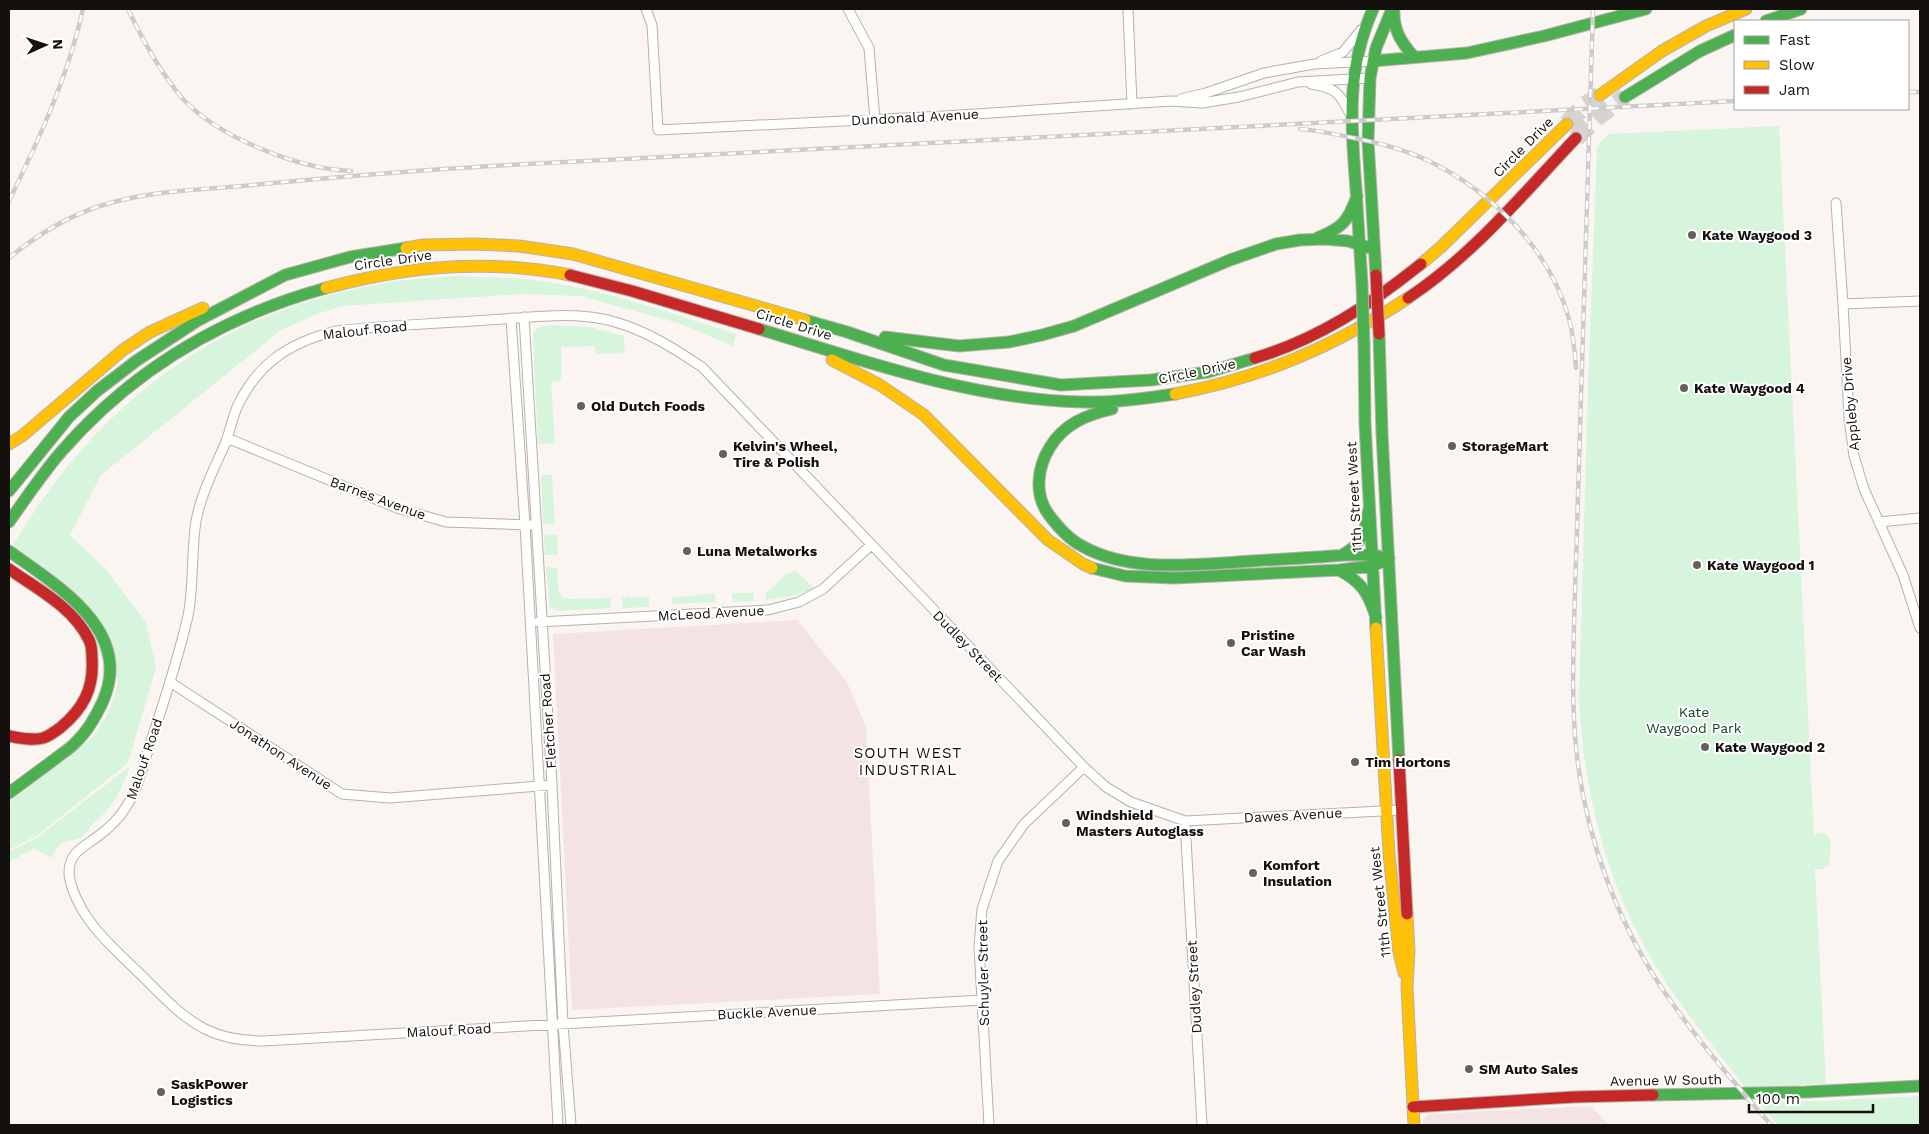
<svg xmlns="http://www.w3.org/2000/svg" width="1929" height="1134" font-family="'Work Sans',sans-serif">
<rect width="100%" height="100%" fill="#fbf5f1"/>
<path fill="#f3e4e3" d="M 797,620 L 847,682 L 866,727 L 880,994 L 572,1010 L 553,634 Z
M 1591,1106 L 1609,1125 L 1423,1125 L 1423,1120 L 1429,1114 Z"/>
<path fill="#d7f4dc" d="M 1779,126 L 1814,837 L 1818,832 L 1826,834 L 1831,842 L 1829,865 L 1823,869 L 1815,869 L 1826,1084 L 1745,1087 C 1720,1055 1694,1023 1671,990 C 1611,901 1585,806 1579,700 L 1588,386 L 1597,147 L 1608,134 Z
M 454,276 C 481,277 507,277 534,280 C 603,289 670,313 736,334 L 733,346 L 678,323 L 580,296 L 521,294 L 342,306 L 314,315 L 280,331 L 101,475 L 70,535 L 106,570 L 146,622 L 156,668 L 128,763 L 38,835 L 9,850 L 9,802 L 89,740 C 106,721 114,704 118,679 L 13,545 C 96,405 216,313 379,284 C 404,279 429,278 454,276 Z
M 549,325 L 590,327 L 624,336 L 625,349 L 622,353 L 597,354 L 594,346 L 561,347 L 562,373 L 560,381 L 551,382 L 555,443 L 538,444 L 533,334 C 537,327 541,326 549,325 Z
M 541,475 L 552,475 L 555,525 L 543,524 Z
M 546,535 L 557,535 L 558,555 L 545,555 L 544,538 Z
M 547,567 L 557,568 L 558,589 L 562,597 L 568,599 L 610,598 L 611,608 L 558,611 L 550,608 L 546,570 Z
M 796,571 L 814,588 L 798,595 L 766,600 L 766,591 L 771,590 L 786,574 Z
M 715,593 L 715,602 L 672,604 L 672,598 Z
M 732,593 L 754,593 L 754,601 L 733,602 Z
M 629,596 L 630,598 L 649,597 L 649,605 L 648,607 L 623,608 L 622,598 Z
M 130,766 C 125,780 120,793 111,805 C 106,813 99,818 92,824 C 89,827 88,831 85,834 C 74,846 60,833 52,858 L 34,848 L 9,862 L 9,852 L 38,837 Z
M 1920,1096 L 1920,1125 L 1778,1125 L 1757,1102 L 1826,1101 Z"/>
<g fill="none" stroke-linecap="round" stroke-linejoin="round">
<path stroke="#d8d3cf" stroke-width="18" stroke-dasharray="18 9" stroke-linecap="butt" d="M 1567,124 L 1584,106 L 1600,95
M 1576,138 L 1596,118 L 1625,97"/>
<defs>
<path id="street" d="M 646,9 L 652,25 L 658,130 L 945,116 L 1171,101 L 1202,103 L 1239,97 L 1298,82 L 1370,78
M 848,9 L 869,48 L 875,120
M 1128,9 L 1132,104
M 1321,61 L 1343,52 L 1361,30
M 1311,84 C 1334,88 1339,91 1349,112
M 1181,99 L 1206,93 L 1264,73 L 1314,64 L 1373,61
M 1836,203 L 1843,304
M 1920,301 L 1843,304 L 1849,418 L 1854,456 L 1864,489 L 1903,575 L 1920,628
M 524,317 L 552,785 L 563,1024 L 571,1125
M 511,319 L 525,525 L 558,1125
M 227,438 L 397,508 L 446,522 L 531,525
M 1879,522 L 1920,518
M 538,622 L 768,610 L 799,602 L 823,589 L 871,545
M 170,682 L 342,794 L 390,798 L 552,785
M 1185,821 L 1202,1125
M 982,1000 L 263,1041 C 243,1041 223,1038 205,1029 C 178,1015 158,991 136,970 C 120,954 102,939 89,920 C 80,908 71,890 69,874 C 69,869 70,862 73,857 C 79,848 89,843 97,837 C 108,829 119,819 126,807 C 136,792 141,774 146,757 C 161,710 177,664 188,616 C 194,585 191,553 196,521 C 201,494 214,469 225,444 C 230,432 232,418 238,405 C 259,362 291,342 336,331 C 386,325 436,324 487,320 C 528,318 575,310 615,322 C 647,331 675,349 702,367 L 1084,767 L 1106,787 L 1131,802 L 1185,821 L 1401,810
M 989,1125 L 979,947 L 982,909 L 998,861 L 1024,824 L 1084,767"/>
<path id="fast" d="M 1394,9 C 1393,30 1401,42 1414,57
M 1766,21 L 1801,9
M 1373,61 L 1467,53 L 1544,36 L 1646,9
M 1625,97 L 1700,51 L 1735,35
M 1317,238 C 1342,228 1348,222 1357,196
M 1376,275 L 1368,141 L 1370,78 L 1376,48 L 1392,9
M 1362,284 C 1360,252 1358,220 1356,189 C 1351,124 1346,70 1373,9
M 805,320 L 847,332 L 944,365 L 1061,385 L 1151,380 L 1208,372 L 1255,358
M 759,329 C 865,361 972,400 1084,402 C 1115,403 1145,398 1175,394
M 1379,334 L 1382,433 L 1399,760
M 885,337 L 959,346 L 1009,342 L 1042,335 L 1074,326 L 1230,260 L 1276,244 L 1300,240 L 1324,239 L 1348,241 L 1374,249
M 1364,343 L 1365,424 L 1376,628
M 1112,409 C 1086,415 1064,424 1050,447 C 1037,468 1034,495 1049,515 C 1058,527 1068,539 1082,546 C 1128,572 1187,565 1238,562 C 1264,560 1291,559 1317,557 C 1338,556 1358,553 1378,556
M 9,491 L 69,417 L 97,391 L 136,361 L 197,321 L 285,275 L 350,257 L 406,248
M 9,522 C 26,498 42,474 61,452 C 133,369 221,317 326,288
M 9,551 C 57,586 134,630 103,701 C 97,714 87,732 76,742 C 70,749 62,753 55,759 C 40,770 24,782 9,793
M 1342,555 C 1364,543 1365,532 1369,509
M 1092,568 L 1125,576 L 1174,578 L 1339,570 L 1373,566 L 1389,558
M 1339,570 C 1362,582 1368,593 1376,617
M 1653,1095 L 1806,1092 L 1920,1086"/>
<path id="slow" d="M 1600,95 L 1662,51 L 1706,26 L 1746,9
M 406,248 L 423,245 L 474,244 L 519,246 L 573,254 L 805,320
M 1421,264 L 1441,247 L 1567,124
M 326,288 C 405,266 489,259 570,275
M 832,360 L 880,385 L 924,415 L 1048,540 L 1083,564 L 1092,568
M 1175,394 C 1264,377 1333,347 1408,298
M 9,444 L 22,436 L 123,350 L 150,332 L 203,308
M 1376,628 L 1389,853 L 1399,953 L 1404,973
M 1407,914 L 1409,951 L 1407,986 L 1414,1125"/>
<path id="jam" d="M 570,275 L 632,291 L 759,329
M 1408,298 C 1473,255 1523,194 1576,138
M 1255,358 C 1318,339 1370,305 1421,264
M 9,569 C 37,589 73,607 89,640 C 92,646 92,652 92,659 C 94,689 83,709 60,728 C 54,732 50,736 43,738 C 32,741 20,738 9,736
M 1399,760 L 1407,914
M 1413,1107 L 1574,1097 L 1653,1095"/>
</defs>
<use href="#street" stroke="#b7b1ae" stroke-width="11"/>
<use href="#fast" stroke="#b7b1ae" stroke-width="13"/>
<use href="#slow" stroke="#b7b1ae" stroke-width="13"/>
<use href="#jam" stroke="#b7b1ae" stroke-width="13"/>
<use href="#street" stroke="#fefefd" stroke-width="9"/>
<use href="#fast" stroke="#4caf50" stroke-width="11"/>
<use href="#slow" stroke="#ffc107" stroke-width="11"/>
<use href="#jam" stroke="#c62828" stroke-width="11"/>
<defs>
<path id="rail" d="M 128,9 C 143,41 160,72 183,99 C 219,138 299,169 351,171
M 1593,9 L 1574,625 C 1573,666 1572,707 1576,747 C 1585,839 1620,932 1675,1007 C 1704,1048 1738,1087 1771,1125
M 1908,92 L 1920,92
M 1300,129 C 1316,130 1333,134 1349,137 C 1375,142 1404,149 1429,161 C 1492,192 1550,249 1569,319 C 1573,334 1575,352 1576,368
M 9,201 C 39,139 68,77 83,9
M 9,258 C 37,235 66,217 100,206 C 146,191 195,190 242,186 C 325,178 408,171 491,166 L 1735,101"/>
</defs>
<use href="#rail" stroke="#cecccb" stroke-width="4.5"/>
<use href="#rail" stroke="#fff" stroke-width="2.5" stroke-dasharray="8" stroke-linecap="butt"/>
<defs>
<path id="fast-bridge" d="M 1362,284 L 1364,343"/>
<path id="jam-bridge" d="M 1376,275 L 1379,334"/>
</defs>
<use href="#fast-bridge" stroke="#b7b1ae" stroke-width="13" stroke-linecap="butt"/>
<use href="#jam-bridge" stroke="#b7b1ae" stroke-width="13" stroke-linecap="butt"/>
<use href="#fast-bridge" stroke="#4caf50" stroke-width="11"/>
<use href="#jam-bridge" stroke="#c62828" stroke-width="11"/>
</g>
<g fill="#65605d" stroke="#fff" stroke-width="2">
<circle cx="1692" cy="235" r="5"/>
<circle cx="1684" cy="388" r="5"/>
<circle cx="581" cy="406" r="5"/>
<circle cx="1452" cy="446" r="5"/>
<circle cx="723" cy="454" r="5"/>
<circle cx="687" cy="551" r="5"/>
<circle cx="1697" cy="565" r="5"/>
<circle cx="1231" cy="643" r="5"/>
<circle cx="1705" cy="747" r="5"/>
<circle cx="1355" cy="762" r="5"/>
<circle cx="1066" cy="823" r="5"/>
<circle cx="1253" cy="873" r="5"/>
<circle cx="1469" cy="1069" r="5"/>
<circle cx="161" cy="1092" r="5"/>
</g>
<g text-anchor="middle" stroke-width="4" stroke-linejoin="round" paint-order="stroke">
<g font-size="14" fill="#14100d" stroke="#fff">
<text transform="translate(915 117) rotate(-3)" y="5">Dundonald Avenue</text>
<text transform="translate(1523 147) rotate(-45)" y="5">Circle Drive</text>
<text transform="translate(393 260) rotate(-8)" y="5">Circle Drive</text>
<text transform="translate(794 324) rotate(17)" y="5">Circle Drive</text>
<text transform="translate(365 330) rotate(-6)" y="5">Malouf Road</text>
<text transform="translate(1197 371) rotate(-12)" y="5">Circle Drive</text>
<text transform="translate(1850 404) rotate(-95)" y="5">Appleby Drive</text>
<text transform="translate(1354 497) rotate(-93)" y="5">11th Street West</text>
<text transform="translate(378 498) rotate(20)" y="5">Barnes Avenue</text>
<text transform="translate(711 613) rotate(-3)" y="5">McLeod Avenue</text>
<text transform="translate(968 646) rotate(46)" y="5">Dudley Street</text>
<text transform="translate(548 721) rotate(-94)" y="5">Fletcher Road</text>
<text transform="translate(281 754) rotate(33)" y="5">Jonathon Avenue</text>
<text transform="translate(144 759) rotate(-71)" y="5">Malouf Road</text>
<text transform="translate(1293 815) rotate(-3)" y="5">Dawes Avenue</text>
<text transform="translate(1380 902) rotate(-96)" y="5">11th Street West</text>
<text transform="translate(983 973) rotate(-91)" y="5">Schuyler Street</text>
<text transform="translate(1194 987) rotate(-93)" y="5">Dudley Street</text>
<text transform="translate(767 1012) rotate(-3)" y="5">Buckle Avenue</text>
<text transform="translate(449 1030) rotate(-3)" y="5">Malouf Road</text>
<text transform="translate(1666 1080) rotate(-1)" y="5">Avenue W South</text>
</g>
<g font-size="14" font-weight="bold" fill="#14100d" stroke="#fff" text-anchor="start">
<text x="1702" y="240">Kate Waygood 3</text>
<text x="1694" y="393">Kate Waygood 4</text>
<text x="591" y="411">Old Dutch Foods</text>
<text x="733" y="451">Kelvin's Wheel,<tspan x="733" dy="16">Tire &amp; Polish</tspan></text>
<text x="1462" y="451">StorageMart</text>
<text x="697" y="556">Luna Metalworks</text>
<text x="1707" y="570">Kate Waygood 1</text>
<text x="1241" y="640">Pristine<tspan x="1241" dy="16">Car Wash</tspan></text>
<text x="1715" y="752">Kate Waygood 2</text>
<text x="1365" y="767">Tim Hortons</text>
<text x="1076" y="820">Windshield<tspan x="1076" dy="16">Masters Autoglass</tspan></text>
<text x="1263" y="870">Komfort<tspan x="1263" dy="16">Insulation</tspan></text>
<text x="1479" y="1074">SM Auto Sales</text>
<text x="171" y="1089">SaskPower<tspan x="171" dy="16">Logistics</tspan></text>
</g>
<g font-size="14" fill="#153e26" stroke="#fff">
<text x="1694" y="717">Kate<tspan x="1694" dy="16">Waygood Park</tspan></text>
</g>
<g font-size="15" letter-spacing="1" fill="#14100d" stroke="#fff">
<text x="908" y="758">SOUTH WEST<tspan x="908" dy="17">INDUSTRIAL</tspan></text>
</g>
</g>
<rect width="1929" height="1134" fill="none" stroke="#14100d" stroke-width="20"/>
<rect x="1734" y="20" width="175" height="90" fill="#ffffff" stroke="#a19f9e"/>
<rect x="1744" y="36" width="25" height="8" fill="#4caf50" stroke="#a19f9e"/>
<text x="1779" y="45" font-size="15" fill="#14100d">Fast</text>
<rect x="1744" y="61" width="25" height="8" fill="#ffc107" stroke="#a19f9e"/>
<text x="1779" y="70" font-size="15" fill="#14100d">Slow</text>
<rect x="1744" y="86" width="25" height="8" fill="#c62828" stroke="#a19f9e"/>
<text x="1779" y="95" font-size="15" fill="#14100d">Jam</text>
<g transform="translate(45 45) rotate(87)" stroke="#ffffff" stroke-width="4" paint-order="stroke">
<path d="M0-4L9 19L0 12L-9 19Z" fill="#14100d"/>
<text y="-8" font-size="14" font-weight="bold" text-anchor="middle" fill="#14100d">N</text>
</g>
<path d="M1749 1104v8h124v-8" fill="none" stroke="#14100d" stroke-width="2.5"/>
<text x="1756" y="1104" font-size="15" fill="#14100d" stroke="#ffffff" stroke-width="4" paint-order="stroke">100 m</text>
</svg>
